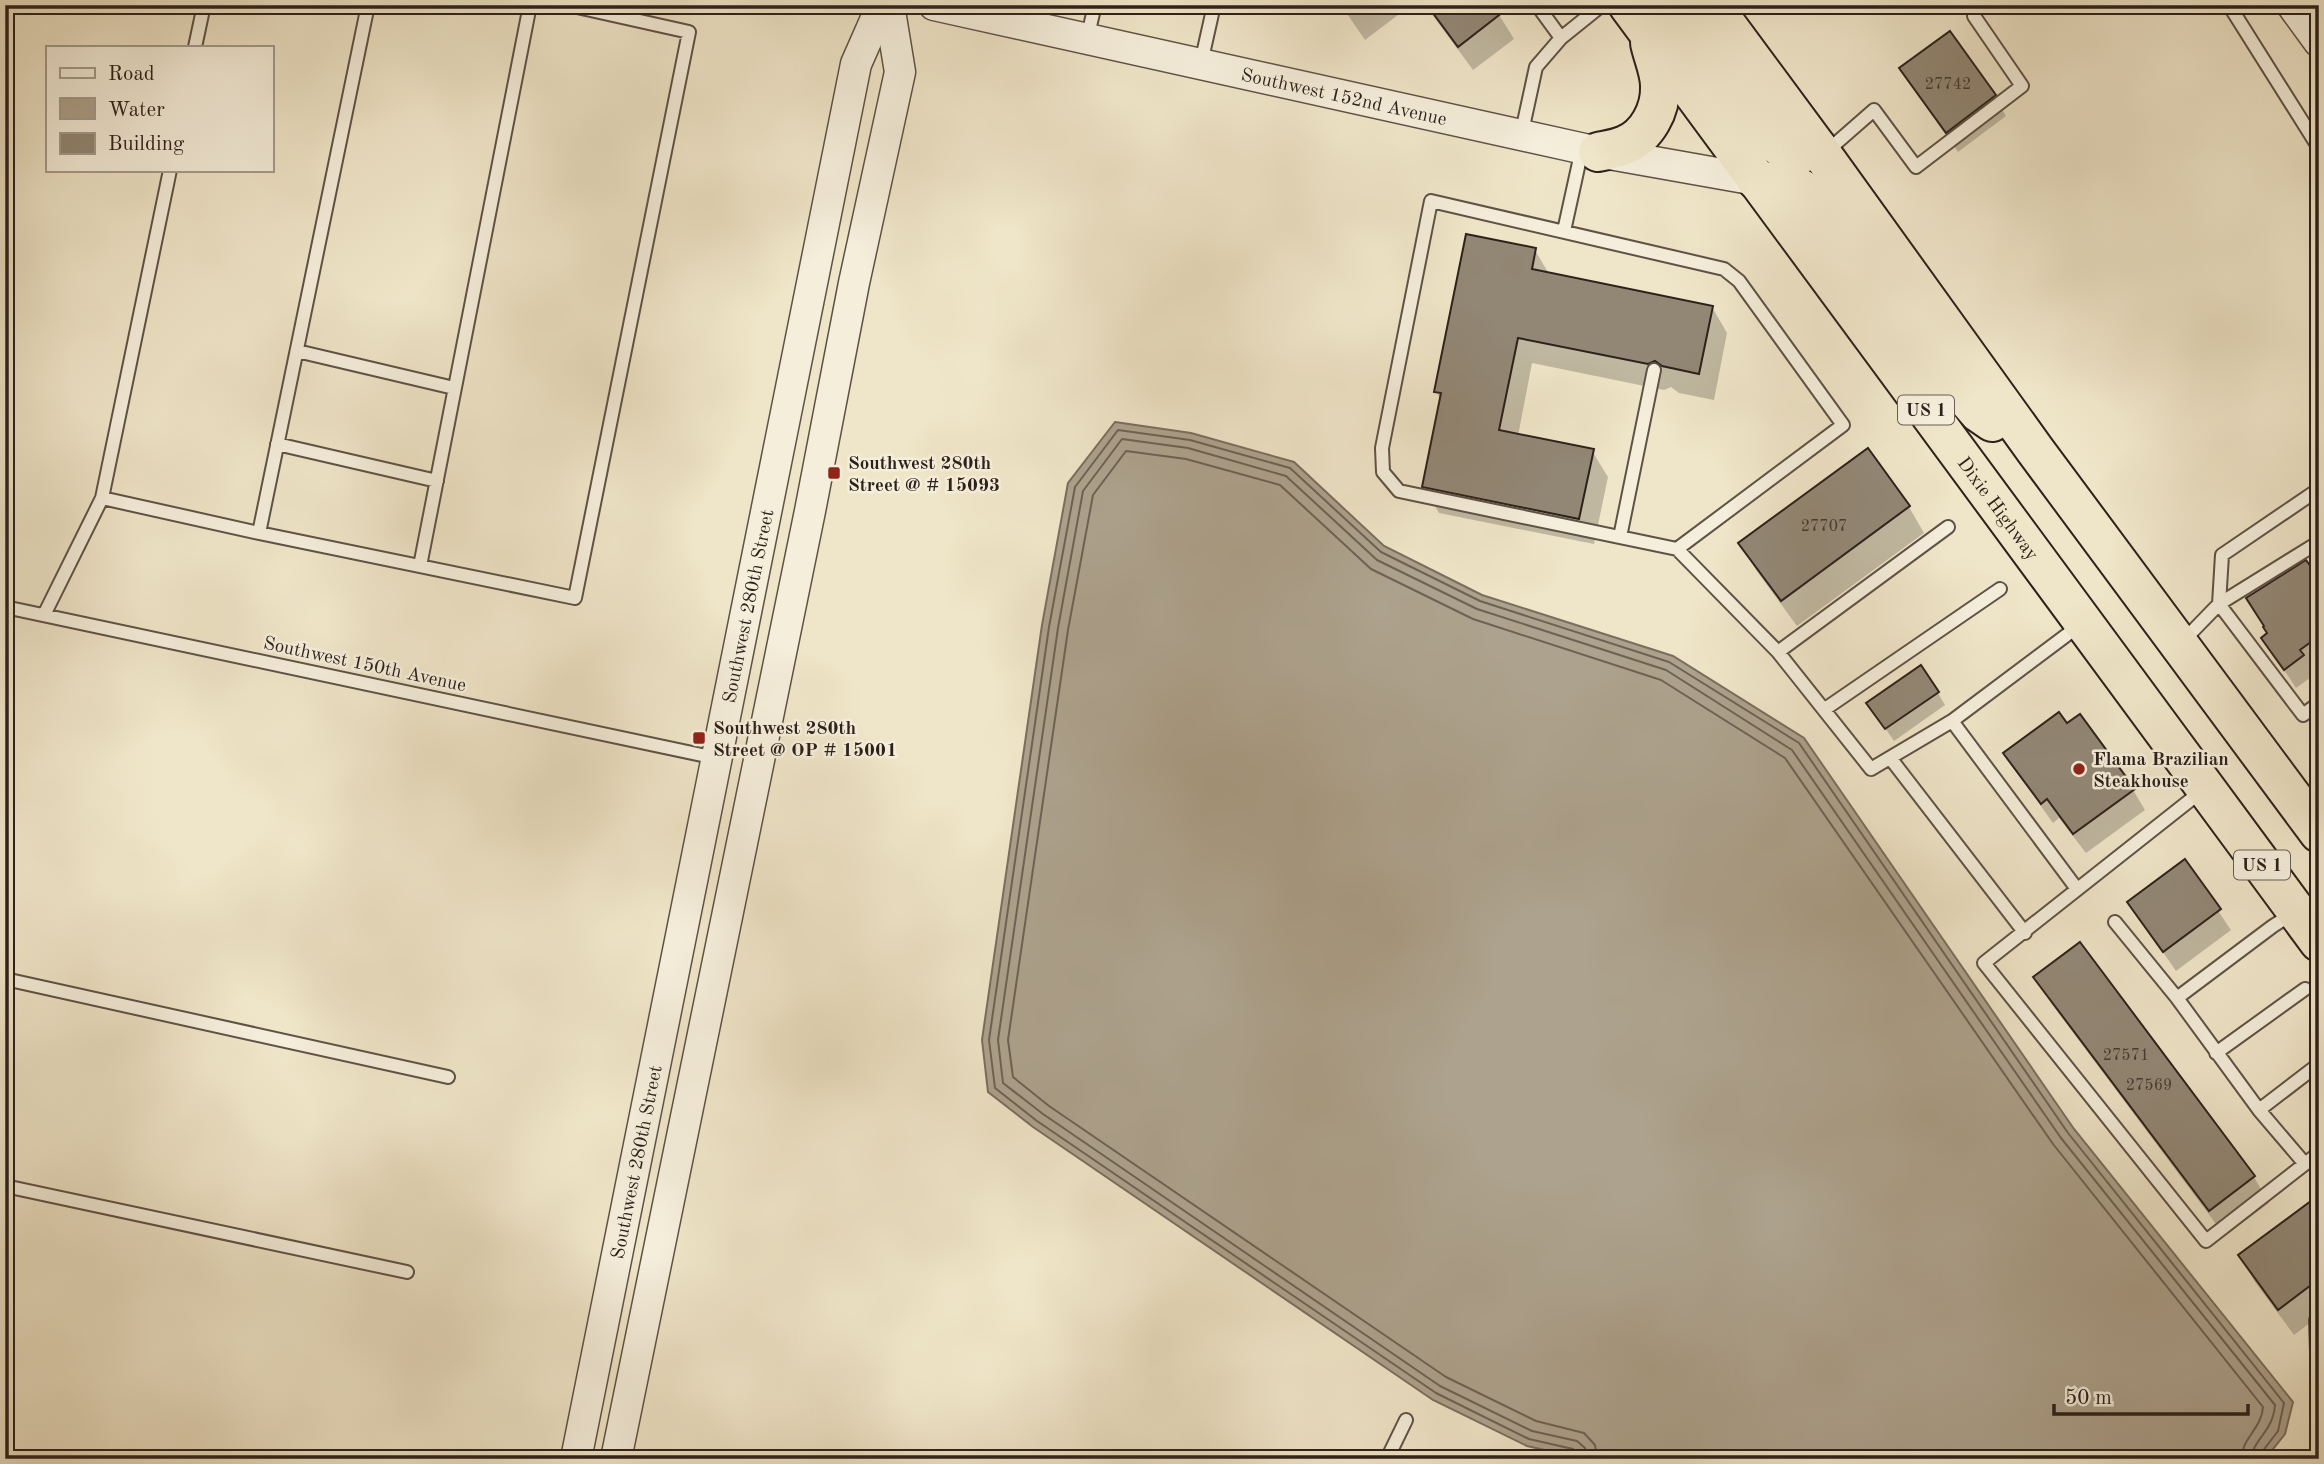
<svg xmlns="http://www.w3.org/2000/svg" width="2324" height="1464" font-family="'Old Standard TT',serif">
<rect width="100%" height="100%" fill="#efe5c8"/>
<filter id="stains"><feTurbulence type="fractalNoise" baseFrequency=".00286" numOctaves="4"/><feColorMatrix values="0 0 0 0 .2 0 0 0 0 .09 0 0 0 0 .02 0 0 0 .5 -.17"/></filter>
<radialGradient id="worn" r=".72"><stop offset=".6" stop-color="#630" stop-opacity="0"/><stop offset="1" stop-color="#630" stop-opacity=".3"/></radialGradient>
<path fill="#ada28d" stroke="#7a6e5f" stroke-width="2" d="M 1115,422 L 1191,433 L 1294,462 L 1384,546 L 1482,595 L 1673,656 L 1804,738 L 2074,1129 L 2293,1402 L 2285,1434 L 2265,1459 L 1585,1459 L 1527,1446 L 1433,1400 L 1033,1127 L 988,1092 L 982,1040 L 1042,625 L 1068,483 Z"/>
<path fill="#0003" d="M 1341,5 L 1411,5 L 1365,40 Z
M 1425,5 L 1493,5 L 1514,39 L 1473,70 Z
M 1901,69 L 1994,96 L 2006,116 L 1958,152 L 1913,88 Z
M 1535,250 L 1549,274 L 1712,307 L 1727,333 L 1714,400 L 1679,393 L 1671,387 L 1664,390 L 1532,363 L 1518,436 L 1592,451 L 1608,477 L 1594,544 L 1439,513 L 1424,487 L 1441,400 L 1436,391 Z
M 1909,507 L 1924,533 L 1797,626 L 1756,570 L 1741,544 Z
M 2319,581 L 2319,664 L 2311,670 L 2314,675 L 2296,688 L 2263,638 Z
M 1938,693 L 1945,705 L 1894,741 L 1868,703 Z
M 2079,717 L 2133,790 L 2145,810 L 2086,853 L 2059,818 L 2053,823 L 2017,773 L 2005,754 L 2067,726 Z
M 2185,862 L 2231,930 L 2176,971 L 2129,903 Z
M 2079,944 L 2254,1177 L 2269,1203 L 2225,1236 L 2051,1003 L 2036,977 Z
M 2319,1197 L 2319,1316 L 2294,1335 L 2255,1282 L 2240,1256 Z"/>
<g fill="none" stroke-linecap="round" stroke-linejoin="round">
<path stroke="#6d6254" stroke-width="2" d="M 1578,1459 L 1577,1453 L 1573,1449 L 1529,1439 L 1436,1393 L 1037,1121 L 995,1088 L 989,1040 L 1049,627 L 1075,487 L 1118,430 L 1190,440 L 1290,468 L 1381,552 L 1480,601 L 1669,662 L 1799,743 L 2068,1133 L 2284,1403 L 2278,1431 L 2262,1452 L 2260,1459
M 1587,1459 L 1585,1448 L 1577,1441 L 1532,1431 L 1440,1386 L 1043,1114 L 1003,1083 L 998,1040 L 1058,628 L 1083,491 L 1122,439 L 1188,448 L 1286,476 L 1377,560 L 1477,609 L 1666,670 L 1792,750 L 2061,1138 L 2275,1405 C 2273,1432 2253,1439 2251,1459
M 1597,1459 L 1595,1445 L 1584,1433 L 1536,1421 L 1446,1377 L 1049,1106 L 1013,1077 L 1008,1040 L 1068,630 L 1093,495 L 1126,451 L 1186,459 L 1280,485 L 1371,569 L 1473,619 L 1661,680 L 1785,758 L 2053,1144 L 2263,1407 C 2262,1428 2242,1438 2241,1459"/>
</g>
<path fill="#928775" stroke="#2d211b" stroke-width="2" d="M 1427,5 L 1512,5 L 1458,47 Z
M 1950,31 L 1996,95 L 1946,133 L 1899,68 Z
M 1466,234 L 1536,248 L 1532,269 L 1713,306 L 1699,374 L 1662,366 L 1655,361 L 1648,364 L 1518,338 L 1499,430 L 1594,449 L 1579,519 L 1422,487 L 1441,393 L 1434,392 Z
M 1868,448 L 1910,506 L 1781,601 L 1738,543 Z
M 2306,560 L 2319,578 L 2319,636 L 2300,650 L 2304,655 L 2284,670 L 2261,638 L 2267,633 L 2263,627 L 2264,626 L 2246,598 Z
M 1921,665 L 1939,692 L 1885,729 L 1866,703 Z
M 2059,712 L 2067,723 L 2080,714 L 2135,789 L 2073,834 L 2047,799 L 2041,804 L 2003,753 Z
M 2185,859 L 2221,909 L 2163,952 L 2127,902 Z
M 2080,942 L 2255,1176 L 2209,1211 L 2033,977 Z
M 2319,1195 L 2319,1279 L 2278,1310 L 2238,1255 Z"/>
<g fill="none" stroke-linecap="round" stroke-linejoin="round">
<defs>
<path id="service" d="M 1537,5 L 1561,38
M 2229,5 L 2319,148
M 1087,39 L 1095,5
M 195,47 L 204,5
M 1201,63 L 1214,5
M 1521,136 L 1536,67 L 1561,38 L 1602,5
M 1826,152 L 1874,110 L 1916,167 L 2022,86 L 1974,16
M 1564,231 L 1582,149
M 297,351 L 454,388
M 277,444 L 437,481
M 102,498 L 259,533 L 575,598 L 689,32 L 568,5
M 259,533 L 368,5
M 1620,537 L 1654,370
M 2319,542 L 2219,604 L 2303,715 L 2319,703
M 1677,549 L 1843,425 L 1739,281 L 1724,269 L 1431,201 L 1382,448 L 1383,472 L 1399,491 L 1677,549 L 1778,652 L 1871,769 L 1952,721 L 2080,625
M 420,566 L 530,5
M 5,607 L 716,758
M 44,615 L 102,498 L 170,170
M 2182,642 L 2219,604 L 2222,555 L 2319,489
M 1778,652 L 1948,527
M 1825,709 L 2000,589
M 1952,721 L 2077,889
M 1891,759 L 2025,933
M 2203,790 L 1984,963 L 2206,1241 L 2319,1153
M 2115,922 L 2177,998 L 2259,1110 L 2305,1164
M 5,979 L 448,1077
M 2177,998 L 2273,926 L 2292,914
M 2216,1053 L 2305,989
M 2259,1110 L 2319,1064
M 5,1186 L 407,1272
M 2319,1314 L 2316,1320 L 2317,1352 L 2319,1355
M 1387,1459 L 1406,1420"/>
<g id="tertiary">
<path id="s1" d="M 934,5 L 1598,152 L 1756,180"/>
<path d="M 2292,5 L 2319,42"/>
<path id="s2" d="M 576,1459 L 856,64 L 882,5"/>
<path d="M 616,1459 L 810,511 L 854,283 L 900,72 L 889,5"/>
</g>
<g id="trunk">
<path id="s3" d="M 1628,5 L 2319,942"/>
<path d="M 1673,5 L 1770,139 C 1789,155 1794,159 1817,147"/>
<path d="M 1712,5 L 1817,147 L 2035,450 L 2319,833"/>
<path d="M 1598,152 C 1607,150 1616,149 1625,145 C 1647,136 1661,110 1660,86 C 1660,72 1653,57 1650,43"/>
<path d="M 1756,180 L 1795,185 L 1810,194 L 1934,361 L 1979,413 L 1992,422"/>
</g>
</defs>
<use href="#service" stroke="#5e5246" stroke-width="16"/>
<use href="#tertiary" stroke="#5e5246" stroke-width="33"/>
<use href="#trunk" stroke="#2d211b" stroke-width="42"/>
<use href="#service" stroke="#f5eedb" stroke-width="12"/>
<use href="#tertiary" stroke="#f5eedb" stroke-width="30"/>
<use href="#trunk" stroke="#efe5c8" stroke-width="38"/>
</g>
<g fill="#8f2418" stroke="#f5eedb" stroke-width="2.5">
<rect x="827" y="466" width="14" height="14" rx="3.5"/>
<rect x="692" y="731" width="14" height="14" rx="3.5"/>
<circle cx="2079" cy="769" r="7"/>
</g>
<g text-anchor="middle" stroke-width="5" stroke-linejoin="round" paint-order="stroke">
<g font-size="16" fill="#463a32">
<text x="1948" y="89">27742</text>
<text x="1824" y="531">27707</text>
<text x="2126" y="1060">27571</text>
<text x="2149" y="1090">27569</text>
</g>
<g fill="#f5eedb" stroke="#695e55" stroke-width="2">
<rect x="1898" y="395.5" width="56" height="29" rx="5"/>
<rect x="2234" y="850.5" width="56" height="29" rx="5"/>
</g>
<g font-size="18" font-weight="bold" fill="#2d211b">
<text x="1926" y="416">US 1</text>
<text x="2262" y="871">US 1</text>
</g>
<g font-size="19" fill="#2d211b" stroke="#f5eedb">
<text dy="7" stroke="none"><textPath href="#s1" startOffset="420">Southwest 152nd Avenue</textPath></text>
<text dy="7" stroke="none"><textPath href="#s3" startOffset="625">Dixie Highway</textPath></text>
<text dy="7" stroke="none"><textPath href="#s2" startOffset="870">Southwest 280th Street</textPath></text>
<text transform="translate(365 663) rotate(12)" y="7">Southwest 150th Avenue</text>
<text dy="7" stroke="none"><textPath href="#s2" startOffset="303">Southwest 280th Street</textPath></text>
</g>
<g font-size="19" font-weight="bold" fill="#2d211b" stroke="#f5eedb" text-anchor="start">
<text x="848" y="469">Southwest 280th<tspan x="848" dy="22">Street @ # 15093</tspan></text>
<text x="713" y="734">Southwest 280th<tspan x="713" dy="22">Street @ OP # 15001</tspan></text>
<text x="2093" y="765">Flama Brazilian<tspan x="2093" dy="22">Steakhouse</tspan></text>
</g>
</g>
<rect width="2324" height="1464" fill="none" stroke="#efe5c8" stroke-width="28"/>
<rect x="7" y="7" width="2310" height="1450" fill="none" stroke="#2d211b" stroke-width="3.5"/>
<rect x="14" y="14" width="2296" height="1436" fill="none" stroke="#2d211b" stroke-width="2"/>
<rect x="46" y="46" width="228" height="126" fill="#f5eedb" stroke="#a59c8e" stroke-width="2"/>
<rect x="60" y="68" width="35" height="10" fill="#f5eedb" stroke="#a59c8e" stroke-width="2"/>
<text x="108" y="80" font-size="21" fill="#2d211b">Road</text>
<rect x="60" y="98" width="35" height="21" fill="#ada28d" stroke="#a59c8e" stroke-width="2"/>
<text x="108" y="116" font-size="21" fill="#2d211b">Water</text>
<rect x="60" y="133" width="35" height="21" fill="#928775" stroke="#a59c8e" stroke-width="2"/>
<text x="108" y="150" font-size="21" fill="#2d211b">Building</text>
<path d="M2054 1404v10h194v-10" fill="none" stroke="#2d211b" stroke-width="3.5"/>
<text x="2065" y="1404" font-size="21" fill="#2d211b" stroke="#f5eedb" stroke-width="5" paint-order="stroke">50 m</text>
<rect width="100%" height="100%" filter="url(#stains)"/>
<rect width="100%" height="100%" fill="url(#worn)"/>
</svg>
